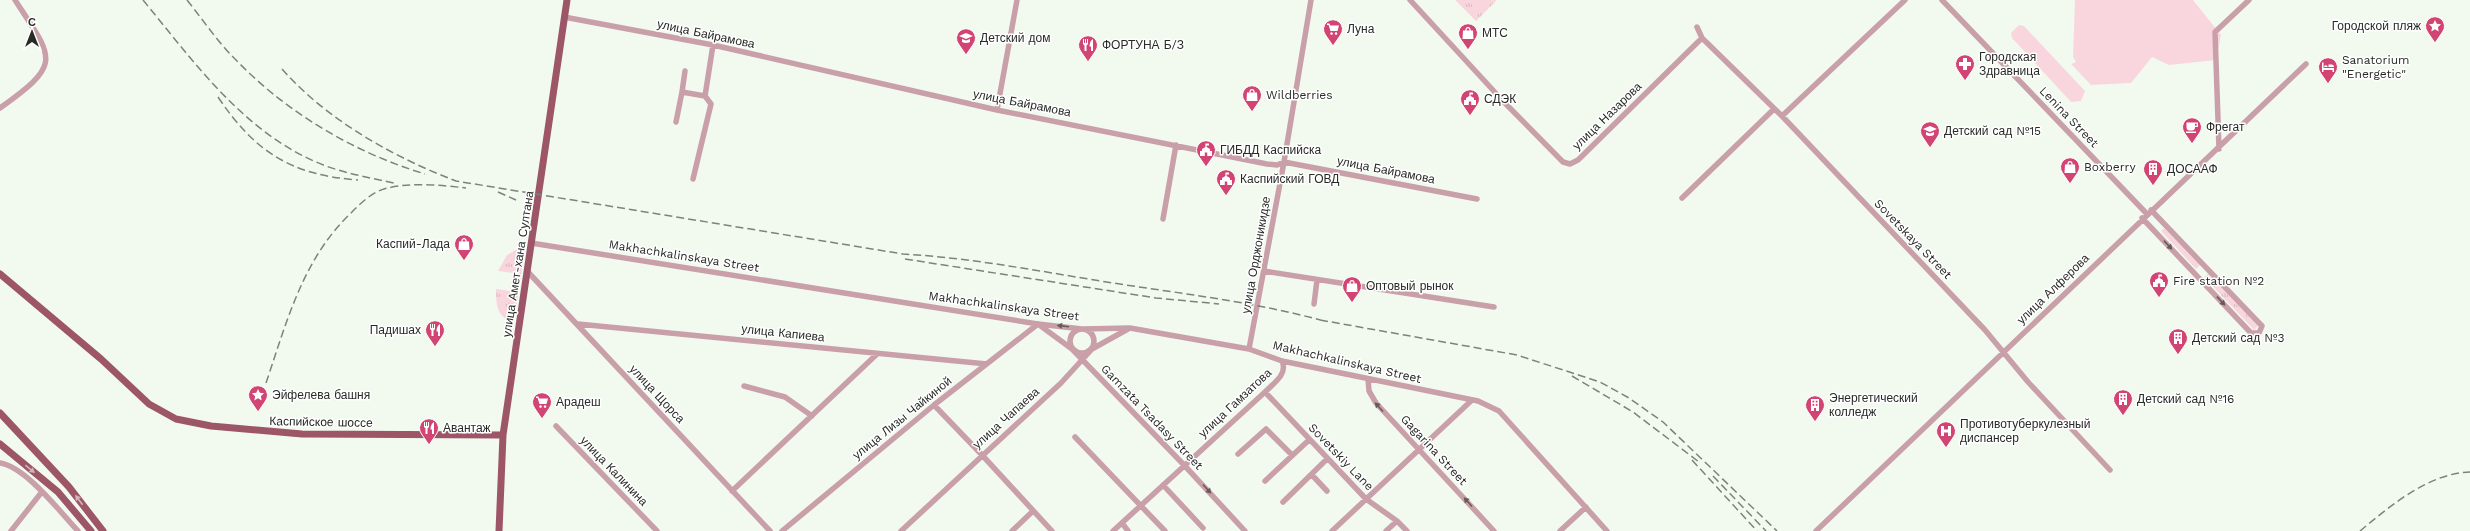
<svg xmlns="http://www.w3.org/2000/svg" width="2470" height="531" font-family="'Work Sans',sans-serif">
<defs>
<pattern id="grass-tufts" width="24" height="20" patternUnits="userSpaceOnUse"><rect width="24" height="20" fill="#f9d6dd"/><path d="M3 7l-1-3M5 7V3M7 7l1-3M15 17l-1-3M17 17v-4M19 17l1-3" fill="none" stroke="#d5b8be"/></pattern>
</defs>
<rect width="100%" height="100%" fill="#f2faf0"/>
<path fill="url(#grass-tufts)" d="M 1455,0 L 1497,0 L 1476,21 Z
M 2164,228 L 2200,265 L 2196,269 L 2161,231 Z
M 517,249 L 525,249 L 514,323 C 497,317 496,306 496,289 L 510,291 L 513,273 L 498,271 L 507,255 Z
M 2208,274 L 2258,326 L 2254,330 L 2204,277 Z"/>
<path fill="#f9d6dd" d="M 2075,0 L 2193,0 L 2221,35 L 2216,60 L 2169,65 L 2152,57 L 2131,83 L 2091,85 L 2071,64 L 2076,62 L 2073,57 Z
M 2019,25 L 2024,26 L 2085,91 L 2081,101 L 2071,102 L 2012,38 L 2011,33 Z"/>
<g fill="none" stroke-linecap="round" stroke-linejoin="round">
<path stroke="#c9a0a9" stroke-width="5.5" d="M 1410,0 L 1503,101 L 1563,162 L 1570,164 L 1578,160 L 1702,38
M 1942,0 L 2147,214
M 564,17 L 713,45 L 997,110 L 1267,164 L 1277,165 L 1284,162 L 1477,199
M 1697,27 L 1702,38 L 1782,116 L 1985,330 L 2028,382 L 2110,470
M 685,71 L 682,92 L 705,96 L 713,45
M 0,108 C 63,63 54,60 15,0
M 997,110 L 1017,0
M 1782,116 L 1905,0
M 676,122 L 682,92
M 2219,149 L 2215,32 L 2249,0
M 693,179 L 711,104 L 705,96
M 1682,198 L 1774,109
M 2142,218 L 2251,333 L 2259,333 L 2262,326 L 2151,210
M 1163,219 L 1176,145
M 531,243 L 1038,324 L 1082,329 L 1130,328 L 1249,349 L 1282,361 L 1478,401 L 1499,411 L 1607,531
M 1264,271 L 1494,307
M 528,272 L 770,531
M 1314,304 L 1317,280
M 578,324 L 987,364
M 1038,324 L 1072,349 L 1184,465 L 1245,531
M1070 341a12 12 0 1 1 24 0a12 12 0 1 1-24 0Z
M 1249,349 L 1284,162 L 1311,0
M 1368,379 L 1369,391 L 1376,403 L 1494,531
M 744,386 L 785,397 L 812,416
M 1265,392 L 1366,499 L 1397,521 L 1407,531
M 934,405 L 982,455 L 1052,531
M 556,426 L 657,531
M 1075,437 L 1165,531
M 1238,454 L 1266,429 L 1292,455
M 0,463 C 26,467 60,512 78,531
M 1312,475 L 1327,491
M 1265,481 L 1309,440
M 1163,485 L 1203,528
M 732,491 L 877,354
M 1283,502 L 1327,459
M 1122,523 L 1128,531
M 11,531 L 41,493
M 782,531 L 934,405 L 1038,324
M 901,531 L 1061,383 L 1092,349 L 1128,329
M 1012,531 L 1033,511
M 1113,531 L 1265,392 C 1274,383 1288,374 1282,361
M 1332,531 L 1472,400
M 1386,531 L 1397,521
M 1560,531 L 1586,507
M 1816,531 L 2306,64"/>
<path stroke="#9d5668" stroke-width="7" d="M 0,274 L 101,359 L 149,404 L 176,419 L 211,426 L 302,434 L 503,435
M 0,413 L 69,487 L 103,531
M 0,444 L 58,492 L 91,531
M 499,531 L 503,435 L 567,0"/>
<path stroke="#7d827b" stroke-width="1.5" stroke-dasharray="8 4" stroke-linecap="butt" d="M 143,0 C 195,63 246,136 326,166 C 348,174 371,178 394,183
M 187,0 C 203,20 217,41 235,59 C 287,113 353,152 425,174
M 282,69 C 327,120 393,157 456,181 L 903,254 C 974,258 1043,272 1113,283 C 1184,294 1255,302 1324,321
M 218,97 C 255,152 291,175 358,180
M 498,192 L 516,200
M 905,259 L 1156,298 L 1219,304
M 1320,320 L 1517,355 L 1600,382 L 1629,398 L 1663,422 L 1777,531
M 1572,376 L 1633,412 L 1699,462
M 266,383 C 287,321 303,258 352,212 C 361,203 371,193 384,189 C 408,182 441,185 466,188
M 1692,460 L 1757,531
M 1713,476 L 1766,531
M 2360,531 C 2390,506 2429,473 2470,472"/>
</g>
<defs><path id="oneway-solid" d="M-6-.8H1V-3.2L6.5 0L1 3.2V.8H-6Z"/></defs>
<g fill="#68595a">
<use href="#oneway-solid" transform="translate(2168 245) rotate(47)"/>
<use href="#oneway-solid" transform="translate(2221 301) rotate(47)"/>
<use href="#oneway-solid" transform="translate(1063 326) rotate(-173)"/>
<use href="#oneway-solid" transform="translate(1379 407) rotate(-132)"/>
<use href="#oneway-solid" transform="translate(1207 489) rotate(48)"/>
<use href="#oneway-solid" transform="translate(1468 502) rotate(-132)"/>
</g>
<g fill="#d3b3bb">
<use href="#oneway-solid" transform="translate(30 469) rotate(39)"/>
<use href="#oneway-solid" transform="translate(79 500) rotate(-127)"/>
</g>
<defs>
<symbol id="sight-pin" viewBox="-11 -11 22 30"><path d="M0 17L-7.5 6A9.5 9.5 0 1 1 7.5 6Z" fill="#d14473" stroke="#fff"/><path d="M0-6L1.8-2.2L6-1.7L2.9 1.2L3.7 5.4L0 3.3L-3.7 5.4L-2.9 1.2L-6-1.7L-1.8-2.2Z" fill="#fff"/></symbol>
<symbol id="supermarket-pin" viewBox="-11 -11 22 30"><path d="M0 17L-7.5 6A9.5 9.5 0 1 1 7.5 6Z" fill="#d14473" stroke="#fff"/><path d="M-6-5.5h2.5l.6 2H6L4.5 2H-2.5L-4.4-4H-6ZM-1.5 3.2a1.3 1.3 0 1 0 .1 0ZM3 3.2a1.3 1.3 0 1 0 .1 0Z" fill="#fff"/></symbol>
<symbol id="shop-pin" viewBox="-11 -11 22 30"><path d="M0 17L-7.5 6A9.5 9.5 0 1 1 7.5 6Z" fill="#d14473" stroke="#fff"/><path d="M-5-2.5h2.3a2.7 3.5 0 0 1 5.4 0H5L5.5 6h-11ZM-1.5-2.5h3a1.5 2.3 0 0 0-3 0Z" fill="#fff"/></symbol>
<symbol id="school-pin" viewBox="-11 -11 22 30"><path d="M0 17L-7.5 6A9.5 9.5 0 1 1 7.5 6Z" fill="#d14473" stroke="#fff"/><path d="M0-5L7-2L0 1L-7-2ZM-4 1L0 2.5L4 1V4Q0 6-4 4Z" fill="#fff"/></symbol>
<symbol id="restaurant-pin" viewBox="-11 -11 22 30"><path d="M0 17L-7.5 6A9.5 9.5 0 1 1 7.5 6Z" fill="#d14473" stroke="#fff"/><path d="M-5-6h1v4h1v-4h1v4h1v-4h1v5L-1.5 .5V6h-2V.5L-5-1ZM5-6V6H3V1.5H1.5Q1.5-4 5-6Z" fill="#fff"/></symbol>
<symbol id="pharmacy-pin" viewBox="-11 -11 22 30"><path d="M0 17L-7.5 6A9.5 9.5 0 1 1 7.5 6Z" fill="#d14473" stroke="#fff"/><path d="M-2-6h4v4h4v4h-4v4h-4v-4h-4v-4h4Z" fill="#fff"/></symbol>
<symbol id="hotel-pin" viewBox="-11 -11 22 30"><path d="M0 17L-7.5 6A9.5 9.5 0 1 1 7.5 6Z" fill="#d14473" stroke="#fff"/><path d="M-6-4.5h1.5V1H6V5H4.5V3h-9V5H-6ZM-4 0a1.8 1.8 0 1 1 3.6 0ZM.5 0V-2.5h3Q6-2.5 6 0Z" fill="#fff"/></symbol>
<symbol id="civic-pin" viewBox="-11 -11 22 30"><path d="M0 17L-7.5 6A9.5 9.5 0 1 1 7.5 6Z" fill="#d14473" stroke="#fff"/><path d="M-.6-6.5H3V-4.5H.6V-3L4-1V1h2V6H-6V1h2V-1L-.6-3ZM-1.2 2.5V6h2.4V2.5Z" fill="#fff"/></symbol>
<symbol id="cafe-pin" viewBox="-11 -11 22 30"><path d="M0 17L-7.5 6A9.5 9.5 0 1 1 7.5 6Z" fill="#d14473" stroke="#fff"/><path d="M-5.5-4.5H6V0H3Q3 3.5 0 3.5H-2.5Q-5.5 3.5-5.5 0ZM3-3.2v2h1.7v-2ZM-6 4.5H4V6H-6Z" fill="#fff"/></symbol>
<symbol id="building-pin" viewBox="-11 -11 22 30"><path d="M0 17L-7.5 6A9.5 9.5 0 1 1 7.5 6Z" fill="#d14473" stroke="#fff"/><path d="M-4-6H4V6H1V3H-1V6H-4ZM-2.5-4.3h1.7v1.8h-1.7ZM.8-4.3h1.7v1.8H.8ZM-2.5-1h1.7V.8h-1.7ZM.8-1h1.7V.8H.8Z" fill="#fff"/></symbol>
<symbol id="hospital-pin" viewBox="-11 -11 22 30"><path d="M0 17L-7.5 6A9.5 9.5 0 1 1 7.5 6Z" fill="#d14473" stroke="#fff"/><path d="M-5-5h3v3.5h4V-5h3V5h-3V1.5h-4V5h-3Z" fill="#fff"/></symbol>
</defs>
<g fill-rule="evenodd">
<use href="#sight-pin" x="2424" y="15" width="22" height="30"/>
<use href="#supermarket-pin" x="1322" y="18" width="22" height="30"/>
<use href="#shop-pin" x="1457" y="22" width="22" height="30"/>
<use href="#school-pin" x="955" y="27" width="22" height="30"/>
<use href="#restaurant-pin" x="1077" y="34" width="22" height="30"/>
<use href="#pharmacy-pin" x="1954" y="53" width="22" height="30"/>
<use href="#hotel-pin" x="2317" y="56" width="22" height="30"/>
<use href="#shop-pin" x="1241" y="84" width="22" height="30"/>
<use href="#civic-pin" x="1459" y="88" width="22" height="30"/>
<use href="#cafe-pin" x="2181" y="116" width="22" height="30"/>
<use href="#school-pin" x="1919" y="120" width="22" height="30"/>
<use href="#civic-pin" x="1195" y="139" width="22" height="30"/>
<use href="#shop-pin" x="2059" y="156" width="22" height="30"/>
<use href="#building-pin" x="2142" y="158" width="22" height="30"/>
<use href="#civic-pin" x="1215" y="168" width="22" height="30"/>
<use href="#shop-pin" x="453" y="233" width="22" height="30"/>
<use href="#civic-pin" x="2148" y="270" width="22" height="30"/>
<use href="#shop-pin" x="1341" y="275" width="22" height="30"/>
<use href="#restaurant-pin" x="424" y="319" width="22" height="30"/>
<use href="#building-pin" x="2167" y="327" width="22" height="30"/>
<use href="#sight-pin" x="247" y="384" width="22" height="30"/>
<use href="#building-pin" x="2112" y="388" width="22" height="30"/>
<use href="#supermarket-pin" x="531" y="391" width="22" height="30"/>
<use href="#building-pin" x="1804" y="394" width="22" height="30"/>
<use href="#restaurant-pin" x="418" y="417" width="22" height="30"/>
<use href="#hospital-pin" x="1935" y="420" width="22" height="30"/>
</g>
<g text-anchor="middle" stroke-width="3" stroke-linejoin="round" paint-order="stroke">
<g font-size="12" fill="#272a26" stroke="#fff" text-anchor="start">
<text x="2421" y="30" text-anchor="end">Городской пляж</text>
<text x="1347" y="33">Луна</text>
<text x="1482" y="37">МТС</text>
<text x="980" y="42">Детский дом</text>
<text x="1102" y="49">ФОРТУНА Б/З</text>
<text x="1979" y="61">Городская<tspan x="1979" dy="14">Здравница</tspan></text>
<text x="2342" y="64">Sanatorium<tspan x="2342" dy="14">"Energetic"</tspan></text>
<text x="1266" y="99">Wildberries</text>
<text x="1484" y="103">СДЭК</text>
<text x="2206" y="131">Фрегат</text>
<text x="1944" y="135">Детский сад №15</text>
<text x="1220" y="154">ГИБДД Каспийска</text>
<text x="2084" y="171">Boxberry</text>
<text x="2167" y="173">ДОСААФ</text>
<text x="1240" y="183">Каспийский ГОВД</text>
<text x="450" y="248" text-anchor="end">Каспий-Лада</text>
<text x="2173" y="285">Fire station №2</text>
<text x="1366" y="290">Оптовый рынок</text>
<text x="421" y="334" text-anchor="end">Падишах</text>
<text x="2192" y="342">Детский сад №3</text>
<text x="272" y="399">Эйфелева башня</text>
<text x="1829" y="402">Энергетический<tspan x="1829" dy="14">колледж</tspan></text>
<text x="2137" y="403">Детский сад №16</text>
<text x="556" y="406">Арадеш</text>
<text x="1960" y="428">Противотуберкулезный<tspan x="1960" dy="14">диспансер</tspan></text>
<text x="443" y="432">Авантаж</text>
</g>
<g font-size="12" fill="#272a26" stroke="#fff">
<text transform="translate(706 34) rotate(12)" y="4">улица Байрамова</text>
<text transform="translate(1022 103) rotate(11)" y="4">улица Байрамова</text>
<text transform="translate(1607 116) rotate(-44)" y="4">улица Назарова</text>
<text transform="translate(2069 117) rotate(46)" y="4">Lenina Street</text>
<text transform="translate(1386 170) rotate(11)" y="4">улица Байрамова</text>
<text transform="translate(1913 239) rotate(46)" y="4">Sovetskaya Street</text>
<text transform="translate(1256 255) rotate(-80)" y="4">улица Орджоникидзе</text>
<text transform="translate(684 256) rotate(9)" y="4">Makhachkalinskaya Street</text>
<text transform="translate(518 264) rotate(-81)" y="4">улица Амет-хана Султана</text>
<text transform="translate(2053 289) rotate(-44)" y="4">улица Алферова</text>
<text transform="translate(1004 306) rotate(8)" y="4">Makhachkalinskaya Street</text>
<text transform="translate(783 333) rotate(6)" y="4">улица Капиева</text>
<text transform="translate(1347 362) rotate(13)" y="4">Makhachkalinskaya Street</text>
<text transform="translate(657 394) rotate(47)" y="4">улица Щорса</text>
<text transform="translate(1235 403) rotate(-43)" y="4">улица Гамзатова</text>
<text transform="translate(1152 417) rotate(46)" y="4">Gamzata Tsadasy Street</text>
<text transform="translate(902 418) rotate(-39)" y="4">улица Лизы Чайкиной</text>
<text transform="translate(1006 418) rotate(-42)" y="4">улица Чапаева</text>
<text transform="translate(321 422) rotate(1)" y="4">Каспийское шоссе</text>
<text transform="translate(1434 450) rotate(47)" y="4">Gagarina Street</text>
<text transform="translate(1341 457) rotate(46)" y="4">Sovetskiy Lane</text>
<text transform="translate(614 471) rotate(46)" y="4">улица Калинина</text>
</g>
</g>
<g transform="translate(32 32)" stroke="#ffffff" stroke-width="3" paint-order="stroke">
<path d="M0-3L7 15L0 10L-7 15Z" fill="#272a26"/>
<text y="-6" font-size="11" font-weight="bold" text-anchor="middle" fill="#272a26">С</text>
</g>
</svg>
